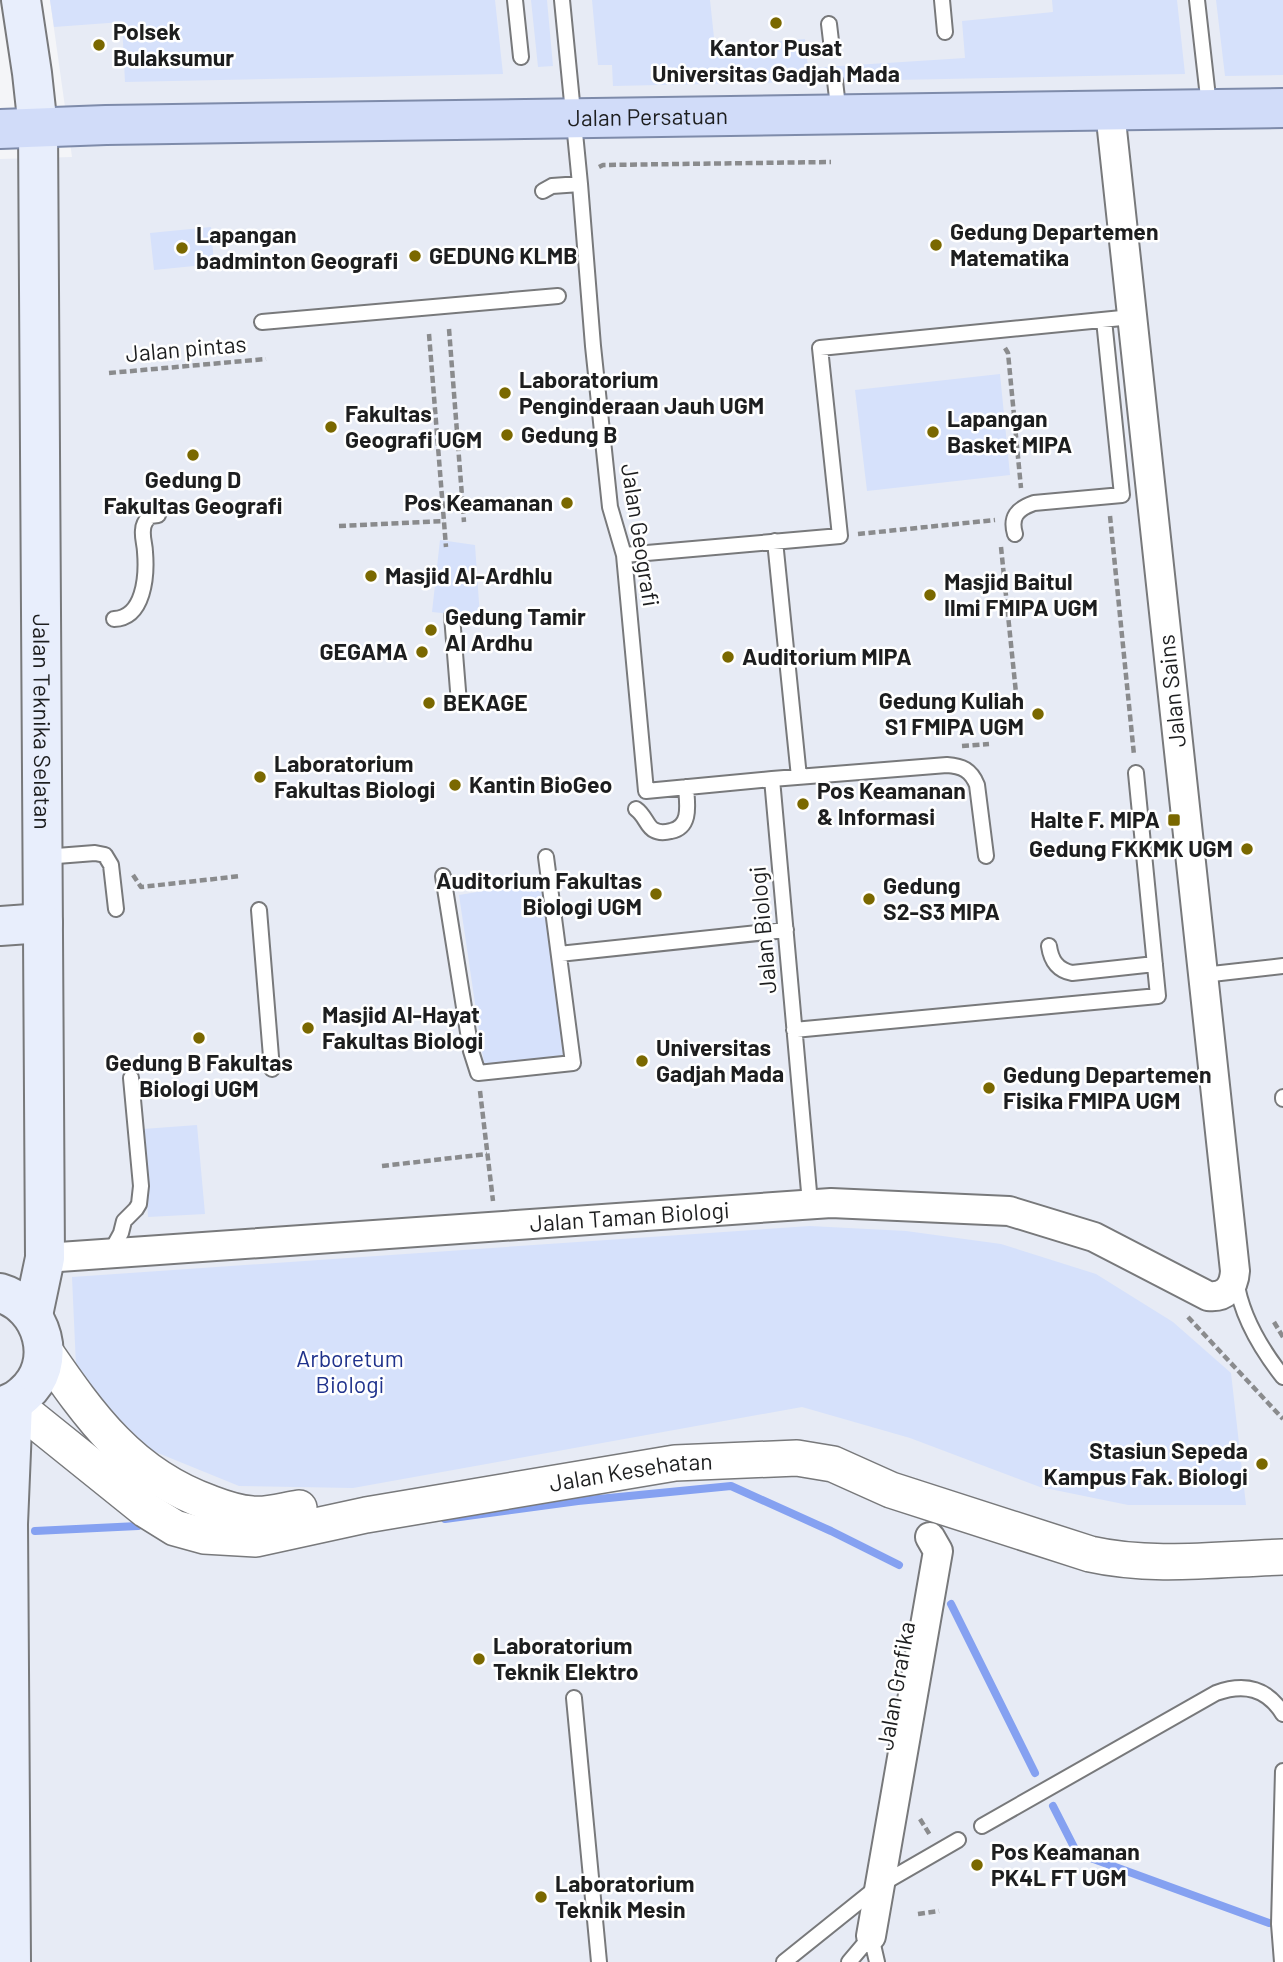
<svg xmlns="http://www.w3.org/2000/svg" width="1283" height="1962" font-family="Barlow,sans-serif">
<rect width="100%" height="100%" fill="#f4f5f8"/>
<path fill="#e7ebf5" d="M 50,0 L 1283,0 L 1283,1962 L 0,1962 L 0,159 L 72,157 Z"/>
<path fill="#d6e1fb" d="M 50,0 L 495,0 L 503,74 L 125,82 L 122,22 L 54,27 Z
M 531,0 L 547,0 L 553,66 L 538,67 Z
M 592,0 L 710,0 L 715,47 L 805,39 L 808,68 L 965,58 L 962,21 L 1053,12 L 1052,0 L 1177,0 L 1185,74 L 613,86 L 612,65 L 598,65 Z
M 1216,0 L 1283,0 L 1283,75 L 1225,76 Z
M 211,227 L 214,264 L 154,270 L 150,233 Z
M 1000,374 L 1010,475 L 867,491 L 855,390 Z
M 440,540 L 475,545 L 480,617 L 432,612 Z
M 543,881 L 563,1056 L 484,1064 L 459,895 Z
M 197,1125 L 205,1214 L 148,1217 L 143,1129 Z
M 810,1226 L 906,1231 L 1001,1244 L 1096,1274 L 1173,1322 L 1231,1373 L 1246,1505 L 1128,1505 L 1040,1487 L 910,1438 L 802,1407 L 353,1488 L 239,1486 L 153,1451 L 132,1436 L 112,1417 L 76,1366 L 72,1277 Z"/>
<g fill="none" stroke-linecap="round" stroke-linejoin="round">
<path stroke="#85a1f1" stroke-width="8" d="M 445,1519 L 578,1501 L 731,1486 L 831,1531 L 899,1565
M 35,1531 L 138,1526
M 951,1604 L 1035,1773
M 1053,1806 L 1077,1853 L 1269,1923 L 1281,1924"/>
<defs>
<path id="service" d="M 515,0 L 521,57
M 562,0 L 580,184 L 593,346 L 610,507 L 624,555 L 646,791 L 772,779 L 810,1203
M 942,0 L 945,32
M 1197,0 L 1209,106
M 829,24 L 831,41
M 835,81 L 839,115
M 543,191 L 552,186 L 580,184
M 262,322 L 558,296
M 1015,534 C 1010,517 1017,509 1034,503 L 1122,495 L 1104,320
M 775,541 L 799,777
M 624,555 L 840,536 L 820,348 L 1132,317
M 452,616 L 459,703
M 114,619 C 144,618 147,576 145,552 C 145,545 142,538 143,530 C 143,524 146,520 150,516 L 158,515
M 772,779 L 947,765 C 962,766 971,770 977,785 L 986,856
M 636,809 C 645,815 647,827 654,830 C 659,833 667,832 671,831 C 692,827 687,803 686,787
M 44,857 L 95,853 L 105,855 L 111,865 L 116,909
M 443,876 L 471,1051 L 478,1073 L 573,1063 L 546,857
M 259,910 L 272,1069
M 1049,946 C 1051,960 1057,970 1072,973 L 1155,964
M 559,954 L 786,930
M 1203,975 L 1283,966
M 794,1030 L 1158,996 L 1136,773
M 1283,1097 L 1283,1099
M 110,1253 L 121,1233 L 124,1221 L 136,1209 L 139,1204 L 141,1186 L 131,1078
M 1236,1280 C 1241,1315 1261,1349 1283,1377
M 574,1698 L 599,1962
M 982,1826 L 1216,1693 C 1244,1683 1267,1688 1283,1714
M 871,1936 L 877,1962
M 784,1962 L 880,1885 L 958,1840
M 849,1962 L 871,1936
M 1282,1962 L 1279,1924 L 1283,1771"/>
<g id="minor">
<path id="s1" d="M 45,1258 L 831,1203 L 1009,1211 L 1094,1237 L 1208,1296 C 1225,1298 1234,1288 1235,1271 L 1110,111"/>
<path d="M 871,1936 L 938,1551 L 930,1537"/>
</g>
<g id="tertiary">
<path d="M 44,1350 C 90,1417 131,1475 210,1503 C 223,1508 238,1513 252,1514 C 266,1516 285,1510 299,1508"/>
<path id="s2" d="M 13,1403 L 146,1510 L 175,1528 L 204,1536 L 256,1539 L 366,1515 L 675,1463 L 797,1458 L 833,1464 L 891,1490 L 1090,1554 C 1152,1568 1219,1559 1283,1557"/>
</g>
<g id="secondary">
<path id="s3" d="M 21,0 L 32,73 L 38,128 L 45,1258 L 33,1315"/>
<path d="M 0,926 L 43,923"/>
<path d="M 0,1293 C 43,1305 60,1364 24,1394 C 17,1401 9,1404 0,1407"/>
<path d="M 11,1962 L 8,1524 L 13,1403"/>
</g>
<g id="primary">
<path id="s4" d="M 0,129 L 106,125 L 1283,108"/>
</g>
</defs>
<use href="#service" stroke="#78797b" stroke-width="18"/>
<use href="#minor" stroke="#78797b" stroke-width="32"/>
<use href="#tertiary" stroke="#78797b" stroke-width="38"/>
<use href="#secondary" stroke="#78797b" stroke-width="42"/>
<use href="#primary" stroke="#7e8baa" stroke-width="42"/>
<path stroke="#8a8b8d" stroke-width="4.5" stroke-dasharray="7 3.5" stroke-linecap="butt" d="M 599,167 L 603,165 L 831,162
M 449,329 L 464,522
M 429,334 L 446,547
M 1005,348 L 1008,353 L 1021,488
M 109,373 L 266,359
M 1110,516 L 1134,755
M 339,526 L 444,521
M 858,534 L 995,520
M 1001,547 L 1016,693
M 962,746 L 989,744
M 133,875 L 141,887 L 241,876
M 480,1091 L 493,1201
M 382,1166 L 487,1154
M 1188,1317 L 1283,1419
M 1274,1322 L 1283,1337
M 920,1819 L 930,1835
M 918,1914 L 939,1911"/>
<use href="#service" stroke="#fff" stroke-width="14"/>
<use href="#minor" stroke="#fff" stroke-width="28"/>
<use href="#tertiary" stroke="#fff" stroke-width="35"/>
<use href="#secondary" stroke="#e8eefc" stroke-width="38"/>
<use href="#primary" stroke="#d1dcf9" stroke-width="38"/>
</g>
<g fill="#7a6800" stroke="#fff" stroke-width="2.5">
<circle cx="776" cy="23" r="7"/>
<circle cx="99" cy="45" r="7"/>
<circle cx="936" cy="245" r="7"/>
<circle cx="182" cy="248" r="7"/>
<circle cx="415" cy="256" r="7"/>
<circle cx="505" cy="393" r="7"/>
<circle cx="331" cy="427" r="7"/>
<circle cx="933" cy="432" r="7"/>
<circle cx="507" cy="435" r="7"/>
<circle cx="193" cy="455" r="7"/>
<circle cx="567" cy="503" r="7"/>
<circle cx="371" cy="576" r="7"/>
<circle cx="930" cy="595" r="7"/>
<circle cx="431" cy="630" r="7"/>
<circle cx="422" cy="652" r="7"/>
<circle cx="728" cy="657" r="7"/>
<circle cx="429" cy="703" r="7"/>
<circle cx="1038" cy="714" r="7"/>
<circle cx="260" cy="777" r="7"/>
<circle cx="455" cy="785" r="7"/>
<circle cx="803" cy="804" r="7"/>
<rect x="1167" y="813" width="14" height="14" rx="3.5"/>
<circle cx="1247" cy="849" r="7"/>
<circle cx="656" cy="894" r="7"/>
<circle cx="869" cy="899" r="7"/>
<circle cx="308" cy="1028" r="7"/>
<circle cx="199" cy="1038" r="7"/>
<circle cx="642" cy="1061" r="7"/>
<circle cx="989" cy="1088" r="7"/>
<circle cx="1262" cy="1464" r="7"/>
<circle cx="479" cy="1659" r="7"/>
<circle cx="977" cy="1865" r="7"/>
<circle cx="541" cy="1897" r="7"/>
</g>
<g text-anchor="middle" stroke-width="5" stroke-linejoin="round" paint-order="stroke">
<g font-size="23" font-weight="bold" fill="#1d1e1f" stroke="#fff" text-anchor="start">
<text x="113" y="40">Polsek<tspan x="113" dy="26">Bulaksumur</tspan></text>
<text x="776" y="56" text-anchor="middle">Kantor Pusat<tspan x="776" dy="26">Universitas Gadjah Mada</tspan></text>
<text x="950" y="240">Gedung Departemen<tspan x="950" dy="26">Matematika</tspan></text>
<text x="196" y="243">Lapangan<tspan x="196" dy="26">badminton Geografi</tspan></text>
<text x="429" y="264">GEDUNG KLMB</text>
<text x="519" y="388">Laboratorium<tspan x="519" dy="26">Penginderaan Jauh UGM</tspan></text>
<text x="345" y="422">Fakultas<tspan x="345" dy="26">Geografi UGM</tspan></text>
<text x="947" y="427">Lapangan<tspan x="947" dy="26">Basket MIPA</tspan></text>
<text x="521" y="443">Gedung B</text>
<text x="193" y="488" text-anchor="middle">Gedung D<tspan x="193" dy="26">Fakultas Geografi</tspan></text>
<text x="553" y="511" text-anchor="end">Pos Keamanan</text>
<text x="385" y="584">Masjid Al-Ardhlu</text>
<text x="944" y="590">Masjid Baitul<tspan x="944" dy="26">Ilmi FMIPA UGM</tspan></text>
<text x="445" y="625">Gedung Tamir<tspan x="445" dy="26">Al Ardhu</tspan></text>
<text x="408" y="660" text-anchor="end">GEGAMA</text>
<text x="742" y="665">Auditorium MIPA</text>
<text x="1024" y="709" text-anchor="end">Gedung Kuliah<tspan x="1024" dy="26">S1 FMIPA UGM</tspan></text>
<text x="443" y="711">BEKAGE</text>
<text x="274" y="772">Laboratorium<tspan x="274" dy="26">Fakultas Biologi</tspan></text>
<text x="469" y="793">Kantin BioGeo</text>
<text x="817" y="799">Pos Keamanan<tspan x="817" dy="26">&amp; Informasi</tspan></text>
<text x="1160" y="828" text-anchor="end">Halte F. MIPA</text>
<text x="1233" y="857" text-anchor="end">Gedung FKKMK UGM</text>
<text x="642" y="889" text-anchor="end">Auditorium Fakultas<tspan x="642" dy="26">Biologi UGM</tspan></text>
<text x="883" y="894">Gedung<tspan x="883" dy="26">S2-S3 MIPA</tspan></text>
<text x="322" y="1023">Masjid Al-Hayat<tspan x="322" dy="26">Fakultas Biologi</tspan></text>
<text x="656" y="1056">Universitas<tspan x="656" dy="26">Gadjah Mada</tspan></text>
<text x="199" y="1071" text-anchor="middle">Gedung B Fakultas<tspan x="199" dy="26">Biologi UGM</tspan></text>
<text x="1003" y="1083">Gedung Departemen<tspan x="1003" dy="26">Fisika FMIPA UGM</tspan></text>
<text x="1248" y="1459" text-anchor="end">Stasiun Sepeda<tspan x="1248" dy="26">Kampus Fak. Biologi</tspan></text>
<text x="493" y="1654">Laboratorium<tspan x="493" dy="26">Teknik Elektro</tspan></text>
<text x="991" y="1860">Pos Keamanan<tspan x="991" dy="26">PK4L FT UGM</tspan></text>
<text x="555" y="1892">Laboratorium<tspan x="555" dy="26">Teknik Mesin</tspan></text>
</g>
<g font-size="23" fill="#1d1e1f" stroke="#fff">
<text dy="8" stroke="none"><textPath href="#s4" startOffset="648">Jalan Persatuan</textPath></text>
<text transform="translate(186 349) rotate(-5)" y="8">Jalan pintas</text>
<text transform="translate(640 535) rotate(81)" y="8">Jalan Geografi</text>
<text transform="translate(1172 691) rotate(-96)" y="8">Jalan Sains</text>
<text dy="8" stroke="none"><textPath href="#s3" startOffset="723">Jalan Teknika Selatan</textPath></text>
<text transform="translate(763 930) rotate(-95)" y="8">Jalan Biologi</text>
<text dy="8" stroke="none"><textPath href="#s1" startOffset="586">Jalan Taman Biologi</textPath></text>
<text dy="8" stroke="none"><textPath href="#s2" startOffset="668">Jalan Kesehatan</textPath></text>
<text transform="translate(896 1686) rotate(-80)" y="8">Jalan Grafika</text>
</g>
<g font-size="23" fill="#1f328c" stroke="#fff">
<text x="350" y="1367">Arboretum<tspan x="350" dy="26">Biologi</tspan></text>
</g>
</g>
</svg>
